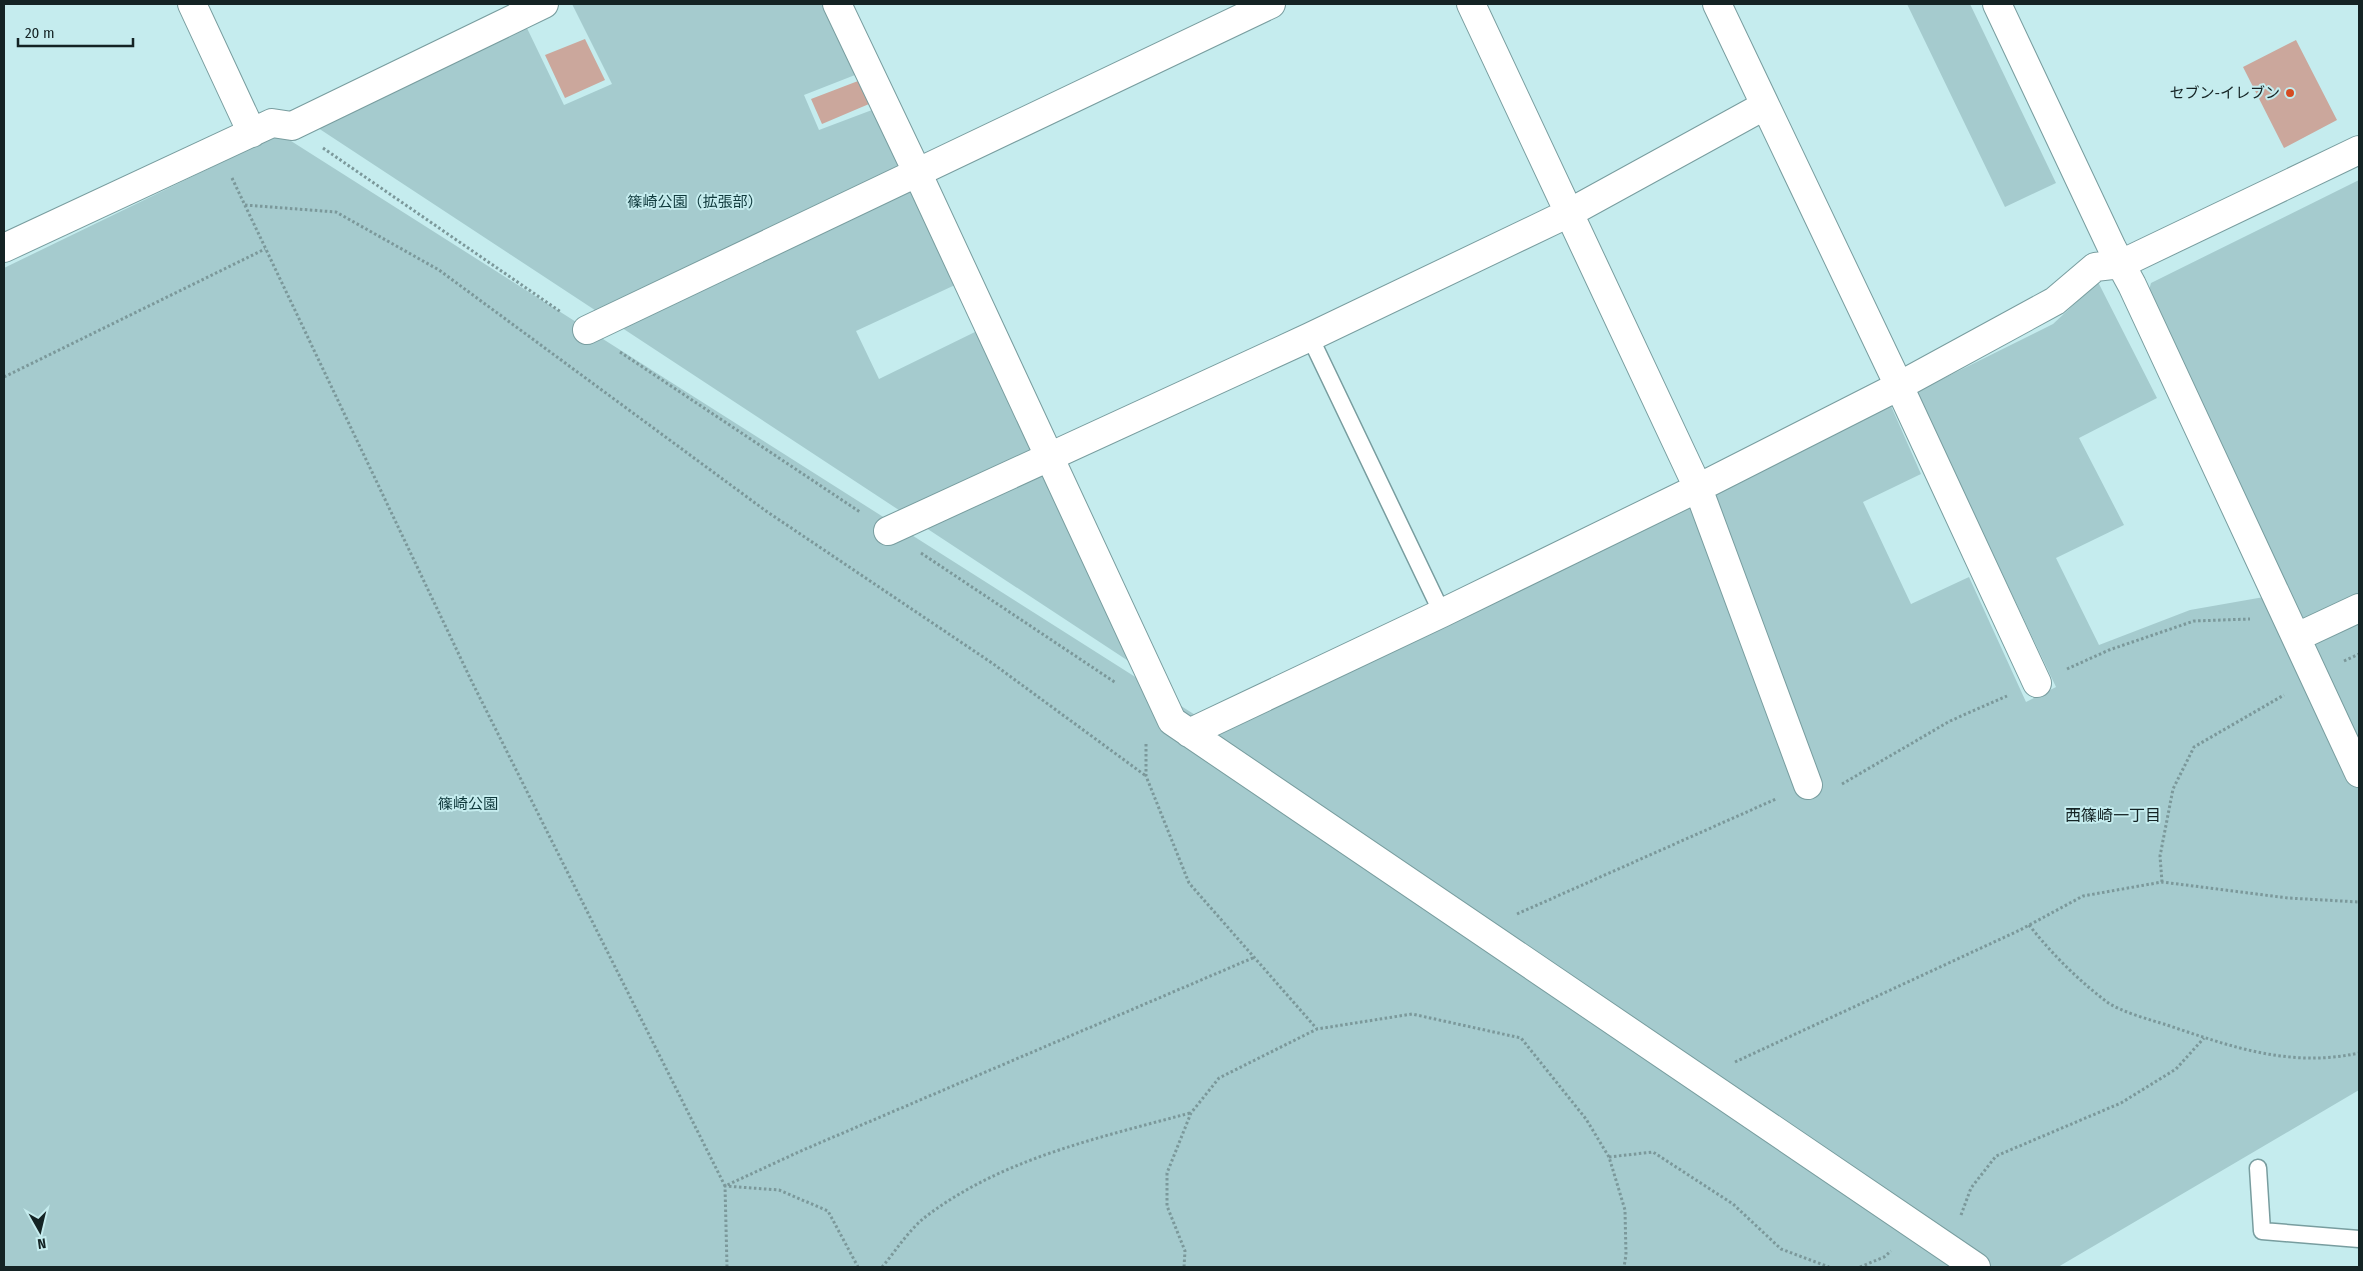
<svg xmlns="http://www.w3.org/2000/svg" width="2363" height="1271" font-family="'Fira Sans Condensed','Noto Sans JP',sans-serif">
<rect width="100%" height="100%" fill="#c5ecee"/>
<path fill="#a5cbce" d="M 572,4 L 822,4 L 855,75 L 804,95 L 819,130 L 872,110 L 955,285 L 856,331 L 879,379 L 977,331 L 1136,666 L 312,124 L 525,24 L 564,105 L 612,84 Z
M 1907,4 L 1970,4 L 2056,183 L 2005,207 Z
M 280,134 L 1222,732 L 1693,506 L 1891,406 L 1921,474 L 1863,502 L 1911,604 L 1969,577 L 2026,702 L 2056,687 L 1916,392 L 2053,324 L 2098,282 L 2157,398 L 2079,438 L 2124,525 L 2056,558 L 2099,645 L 2190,610 L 2264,597 L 2147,297 L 2151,283 L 2359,180 L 2359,1090 L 2058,1267 L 4,1267 L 4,268 Z"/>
<path fill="#cba79c" d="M 585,39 L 605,80 L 565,98 L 545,55 Z
M 2296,40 L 2337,120 L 2284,148 L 2243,67 Z
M 858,81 L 869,104 L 822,124 L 811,99 Z"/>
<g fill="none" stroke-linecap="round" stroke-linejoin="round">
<defs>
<path id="service" d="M 1310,337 L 1442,613
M 2258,1168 L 2262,1231 L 2359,1239"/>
<path id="minor" d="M 192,4 L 252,133
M 837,4 L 917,172 L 1172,721 L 1976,1267
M 1471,4 L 1698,488 L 1808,785
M 1717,4 L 1899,386 L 2037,683
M 1997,4 L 2112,248 L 2132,285 L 2359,773
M 4,248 L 272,123 L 292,126 L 544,4
M 587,330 L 1271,4
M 888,531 L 1310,337 L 1571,212 L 1764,106
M 2297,637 L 2359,608
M 1189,733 L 1442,613 L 1698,488 L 1899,386 L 2055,301 L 2095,267 L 2121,264 L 2359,150"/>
</defs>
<use href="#service" stroke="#789d9f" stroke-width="19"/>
<use href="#minor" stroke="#789d9f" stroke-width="30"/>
<path stroke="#7b989a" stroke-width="3" stroke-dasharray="2.5 2.5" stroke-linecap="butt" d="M 323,148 L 561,312
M 232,178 L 472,682 L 725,1186 L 803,1150 L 1255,957
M 245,205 L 336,212 L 439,270 L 766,511 L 992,663 L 1146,776
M 620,352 L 860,512
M 4,377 L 265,249
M 921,553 L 1116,683
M 2344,661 L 2359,654
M 2067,669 L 2109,650 L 2194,621 L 2250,619
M 1146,744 L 1146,776 L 1189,883 L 1317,1029
M 1842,784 L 1950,721 L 2007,696
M 2162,882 L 2160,856 L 2173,789 L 2194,747 L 2284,695
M 1517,914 L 1776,799
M 2029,925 C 2052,954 2078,980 2107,1002 C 2121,1012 2151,1020 2167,1025 C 2232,1047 2290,1068 2359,1053
M 1735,1062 L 2020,930 L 2083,896 L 2162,882 L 2288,898 L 2359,902
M 1609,1157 L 1653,1152 L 1733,1204 L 1781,1249 L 1829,1267
M 1961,1215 L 1971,1188 L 1996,1156 L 2121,1103 L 2176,1069 L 2204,1038
M 727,1267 L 725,1186 L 779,1190 L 828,1211 L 858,1267
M 882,1267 C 895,1252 908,1231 924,1218 C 1000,1159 1098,1138 1190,1113
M 1184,1267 L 1185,1251 L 1167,1206 L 1167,1173 L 1191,1113 L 1219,1078 L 1317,1029 L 1412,1014 L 1521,1038 L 1586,1119 L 1609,1157 L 1625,1210 L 1626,1255 L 1624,1267
M 1860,1267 L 1884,1257 L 1891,1251"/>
<use href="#service" stroke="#fff" stroke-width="16"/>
<use href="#minor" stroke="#fff" stroke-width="28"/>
</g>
<circle fill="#d54c22" stroke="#c5ecee" stroke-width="2" cx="2290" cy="93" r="5"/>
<g text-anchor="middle" stroke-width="4" stroke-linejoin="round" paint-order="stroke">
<g font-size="15" fill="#142324" stroke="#c5ecee" text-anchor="end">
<text x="2280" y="98">セブン-イレブン</text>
</g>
<g font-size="15" fill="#0e383b" stroke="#c5ecee">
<text x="695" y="207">篠崎公園（拡張部）</text>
<text x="468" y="809">篠崎公園</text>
</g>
<g font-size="16" fill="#142324" stroke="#c5ecee">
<text x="2113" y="821">西篠崎一丁目</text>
</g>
</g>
<rect width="2363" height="1271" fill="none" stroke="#142324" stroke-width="10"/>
<g transform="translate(40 1231) rotate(172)" stroke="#c5ecee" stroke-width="4" paint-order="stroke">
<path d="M0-4L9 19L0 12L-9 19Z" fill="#142324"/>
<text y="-8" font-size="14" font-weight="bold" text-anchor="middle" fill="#142324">N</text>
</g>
<path d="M18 38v8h115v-8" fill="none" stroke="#142324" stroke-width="2.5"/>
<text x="25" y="38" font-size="15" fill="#142324" stroke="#c5ecee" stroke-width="4" paint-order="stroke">20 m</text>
</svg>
